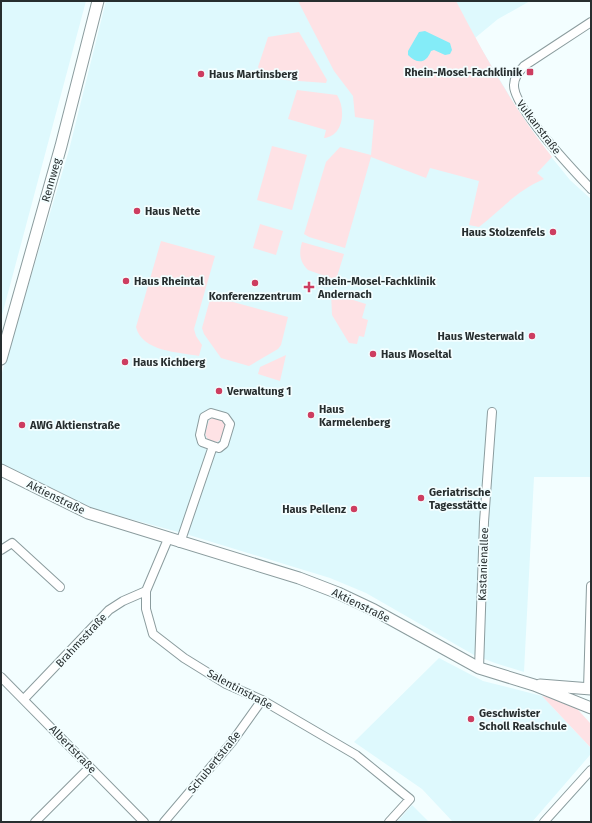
<svg xmlns="http://www.w3.org/2000/svg" width="592" height="823" font-family="'Fira Sans',sans-serif">
<rect width="100%" height="100%" fill="#f3feff"/>
<path fill="#def9fd" d="M 1,1 L 86,1 L 1,319 Z
M 106,1 L 530,1 L 498,19 L 475,38 L 531,132 L 570,180 L 591,199 L 591,477 L 534,477 L 524,672 L 495,663 L 474,655 L 366,593 L 330,578 L 189,535 L 79,505 L 1,464 L 1,376 L 69,150 Z
M 439,658 L 483,681 L 542,696 L 591,748 L 590,755 L 532,822 L 453,822 L 422,789 L 354,742 Z
M 412,805 L 429,822 L 397,822 Z"/>
<path fill="#fee2e5" d="M 298,1 L 456,1 C 484,55 514,109 552,157 L 537,173 L 544,179 C 516,191 502,209 479,227 L 469,225 L 479,181 L 430,168 L 426,178 L 371,157 L 345,248 L 309,237 L 304,234 L 326,162 L 340,147 L 371,155 L 374,120 L 355,117 L 353,96 L 334,71 Z
M 299,32 L 327,80 L 326,83 L 285,80 L 262,74 L 258,67 L 268,37 Z
M 297,90 L 337,95 C 346,109 344,136 324,138 L 326,130 L 288,119 Z
M 272,146 L 307,155 L 292,210 L 257,200 Z
M 260,224 L 283,231 L 276,255 L 253,248 Z
M 161,241 L 215,256 L 194,329 L 196,336 L 202,345 L 199,356 C 179,352 142,352 136,327 Z
M 302,242 L 344,254 L 336,280 L 308,270 C 299,261 299,253 302,242 Z
M 331,293 L 366,304 L 362,318 L 368,320 L 364,337 L 359,336 L 357,344 L 349,343 L 332,315 Z
M 211,296 L 288,317 L 281,345 L 278,349 L 249,366 L 221,358 L 204,334 L 202,328 Z
M 286,355 L 280,381 L 258,374 L 260,367 Z
M 214,417 L 222,419 L 226,424 L 221,439 L 217,442 L 208,440 L 205,434 L 209,420 Z
M 542,696 L 571,702 L 590,723 L 591,748 Z"/>
<path fill="#84ecf8" d="M 425,31 L 450,43 L 452,50 L 450,54 L 445,55 L 434,50 L 431,51 C 426,64 417,64 408,55 L 408,51 L 419,32 Z"/>
<g fill="none" stroke-linecap="round" stroke-linejoin="round">
<defs>
<path id="street" d="M 591,22 L 524,66 C 519,72 514,77 514,85 C 513,107 575,172 591,189
M 168,539 L 146,591 L 146,609 L 153,634 L 184,658 L 226,684 L 262,700 L 356,755 L 410,799 L 389,822
M 180,543 L 213,446 L 219,448 L 224,444 L 230,424 L 225,417 L 211,413 L 204,417 L 200,435 L 202,442 L 213,446
M 1,550 L 12,543 L 60,587
M 479,668 L 484,522 L 492,412
M 1,677 L 144,822
M 588,689 L 591,586
M 24,699 L 109,610 L 123,601 L 146,591
M 35,822 L 90,767
M 164,822 L 232,742 L 262,700
M 544,822 L 591,770"/>
<path id="secondary" d="M 1,359 L 61,146 L 98,1
M 1,470 L 88,513 L 299,578 L 338,593 L 374,610 L 479,668 L 534,685 L 591,708
M 540,685 L 591,689"/>
</defs>
<use href="#street" stroke="#8b9c9e" stroke-width="10"/>
<use href="#secondary" stroke="#8b9c9e" stroke-width="13"/>
<use href="#street" stroke="#fff" stroke-width="8"/>
<use href="#secondary" stroke="#fff" stroke-width="11"/>
</g>
<g fill="#cd3d60" stroke="#f3feff" stroke-width="1.5">
<rect x="526" y="68" width="8" height="8" rx="2"/>
<circle cx="201" cy="74" r="4"/>
<circle cx="137" cy="211" r="4"/>
<circle cx="553" cy="232" r="4"/>
<circle cx="126" cy="281" r="4"/>
<circle cx="255" cy="283" r="4"/>
<path d="M307 281h4v4h4v4h-4v4h-4v-4h-4v-4h4z"/>
<circle cx="532" cy="336" r="4"/>
<circle cx="373" cy="354" r="4"/>
<circle cx="125" cy="362" r="4"/>
<circle cx="219" cy="391" r="4"/>
<circle cx="311" cy="415" r="4"/>
<circle cx="22" cy="425" r="4"/>
<circle cx="421" cy="498" r="4"/>
<circle cx="354" cy="509" r="4"/>
<circle cx="471" cy="719" r="4"/>
</g>
<g text-anchor="middle" stroke-width="3.5" stroke-linejoin="round" paint-order="stroke">
<g font-size="11" font-weight="bold" fill="#272e2f" stroke="#f3feff" text-anchor="start">
<text x="522" y="76" text-anchor="end">Rhein-Mosel-Fachklinik</text>
<text x="209" y="78">Haus Martinsberg</text>
<text x="145" y="215">Haus Nette</text>
<text x="545" y="236" text-anchor="end">Haus Stolzenfels</text>
<text x="134" y="285">Haus Rheintal</text>
<text x="318" y="285">Rhein-Mosel-Fachklinik<tspan x="318" dy="13">Andernach</tspan></text>
<text x="255" y="300" text-anchor="middle">Konferenzzentrum</text>
<text x="524" y="340" text-anchor="end">Haus Westerwald</text>
<text x="381" y="358">Haus Moseltal</text>
<text x="133" y="366">Haus Kichberg</text>
<text x="227" y="395">Verwaltung 1</text>
<text x="319" y="413">Haus<tspan x="319" dy="13">Karmelenberg</tspan></text>
<text x="30" y="429">AWG Aktienstraße</text>
<text x="429" y="496">Geriatrische<tspan x="429" dy="13">Tagesstätte</tspan></text>
<text x="346" y="513" text-anchor="end">Haus Pellenz</text>
<text x="479" y="717">Geschwister<tspan x="479" dy="13">Scholl Realschule</tspan></text>
</g>
<g font-size="11" fill="#272e2f" stroke="#f3feff">
<text transform="translate(539 127) rotate(53)" y="4">Vulkanstraße</text>
<text transform="translate(51 180) rotate(-74)" y="4">Rennweg</text>
<text transform="translate(56 497) rotate(26)" y="4">Aktienstraße</text>
<text transform="translate(483 564) rotate(-88)" y="4">Kastanienallee</text>
<text transform="translate(361 605) rotate(26)" y="4">Aktienstraße</text>
<text transform="translate(81 640) rotate(-47)" y="4">Brahmsstraße</text>
<text transform="translate(240 689) rotate(28)" y="4">Salentinstraße</text>
<text transform="translate(73 749) rotate(46)" y="4">Albertstraße</text>
<text transform="translate(214 762) rotate(-51)" y="4">Schubertstraße</text>
</g>
</g>
<rect width="592" height="823" fill="none" stroke="#272e2f" stroke-width="4"/>
</svg>
